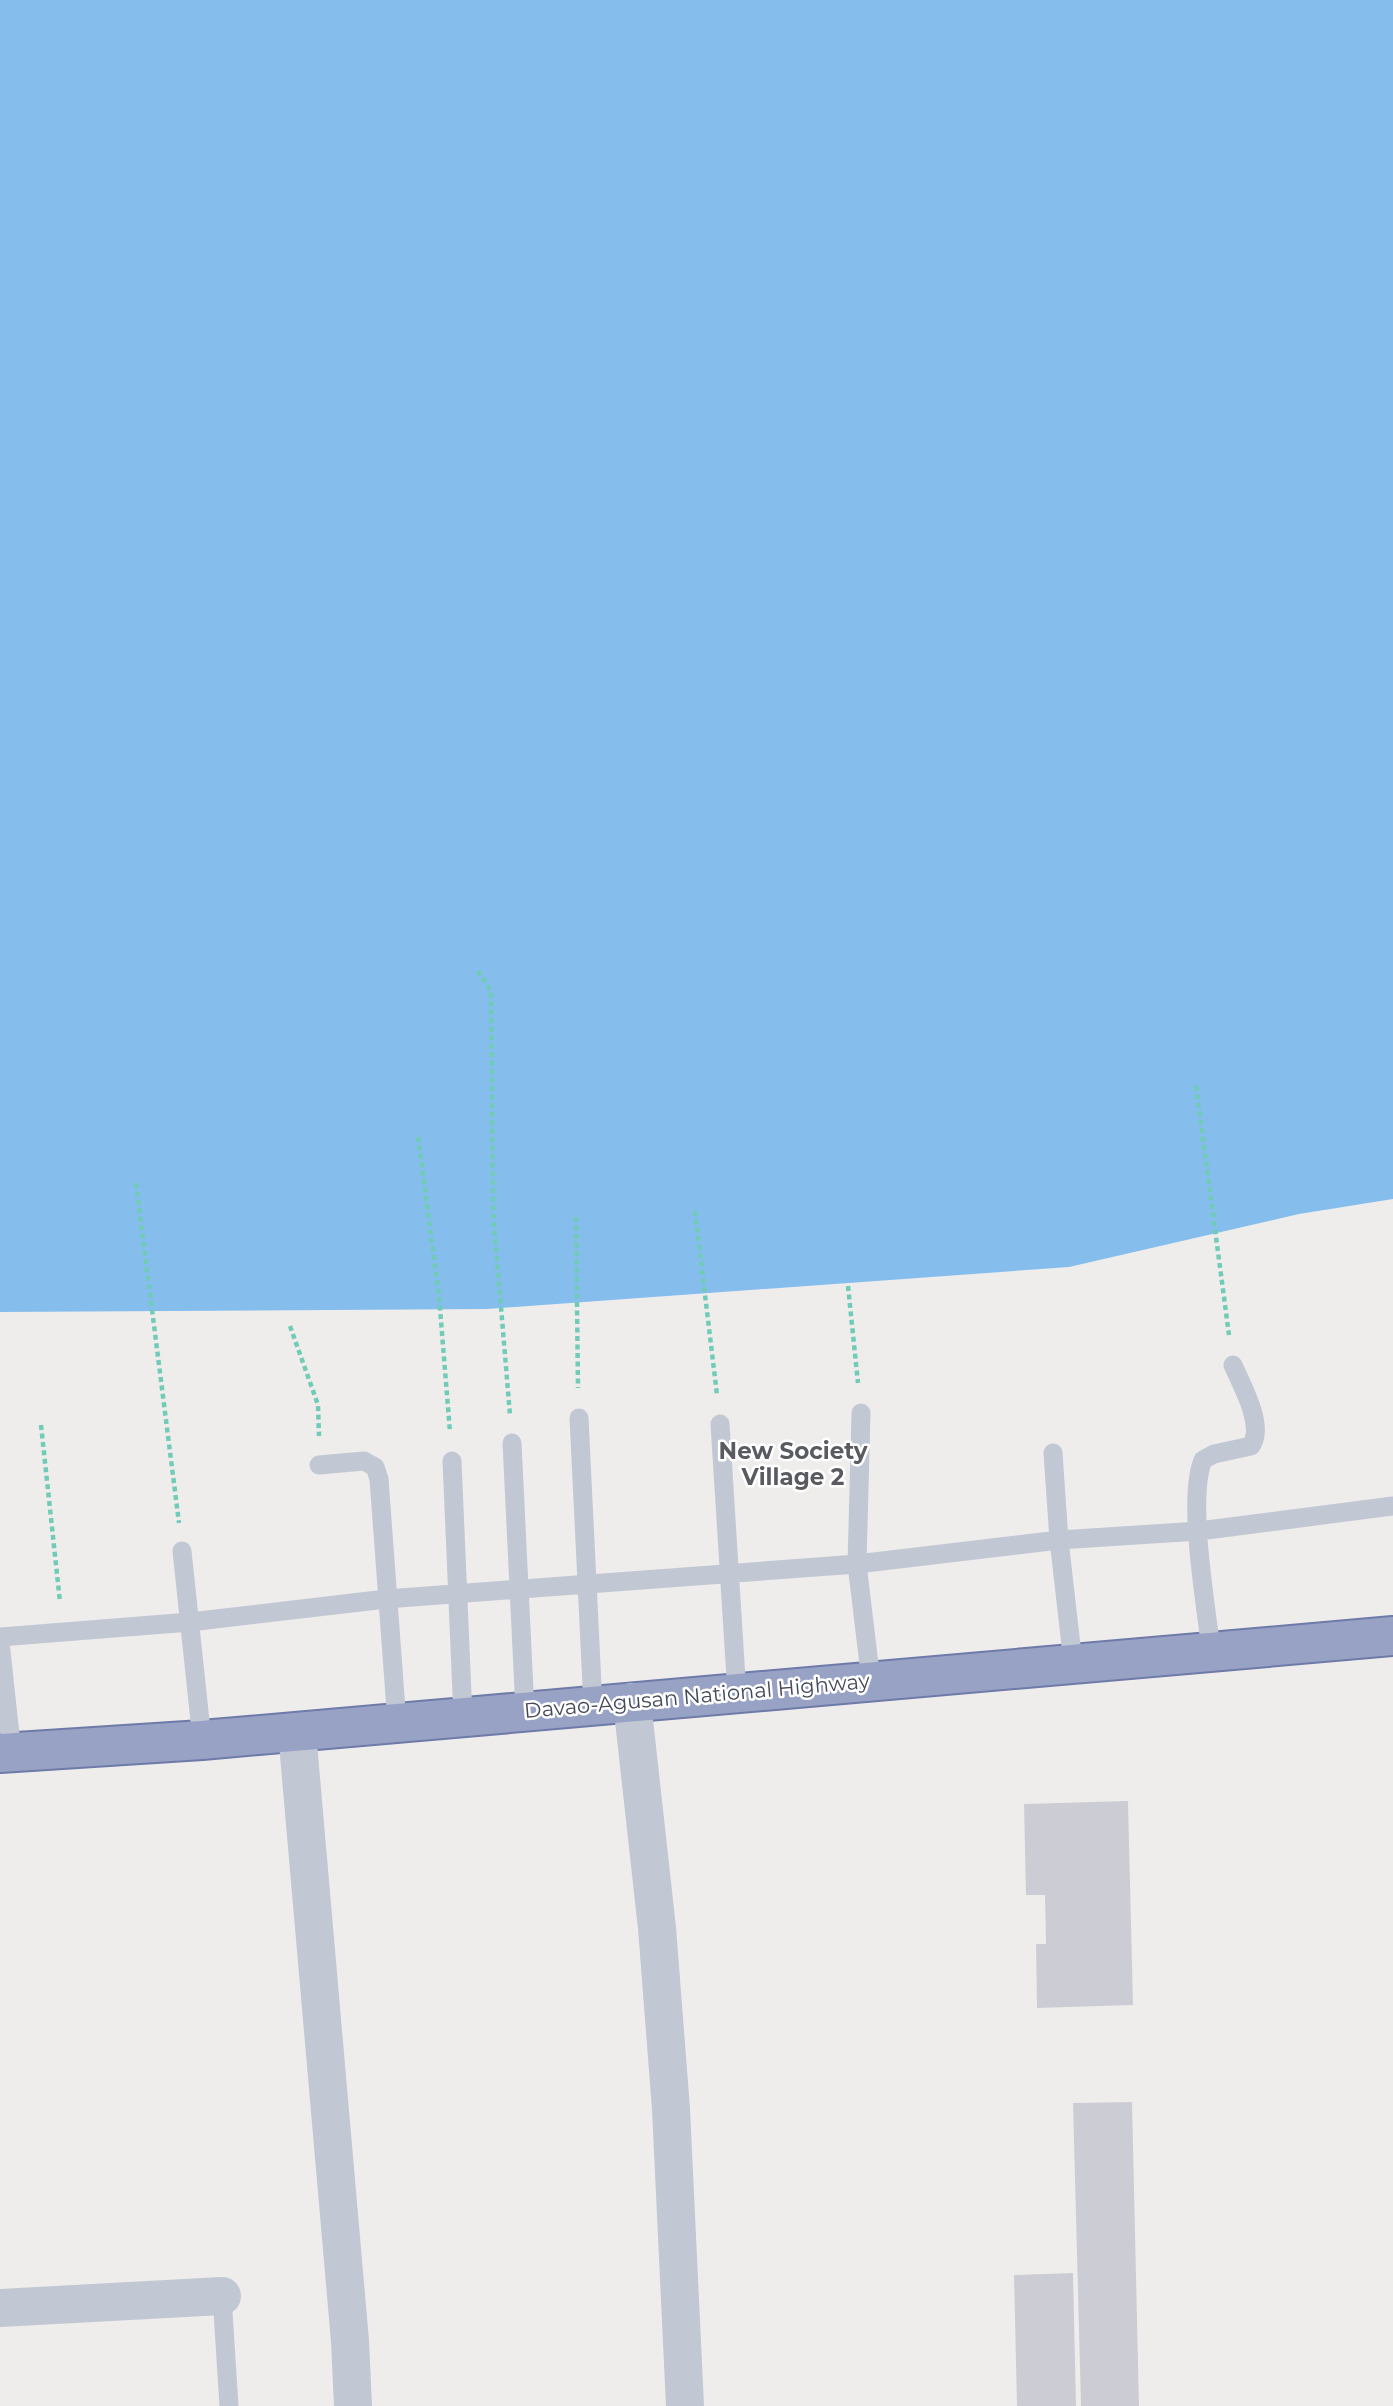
<svg xmlns="http://www.w3.org/2000/svg" width="1393" height="2406" font-family="Montserrat,sans-serif">
<rect width="100%" height="100%" fill="#efedec"/>
<path fill="#85bdec" d="M 0,0 L 1393,0 L 1393,1199 L 1299,1214 L 1069,1267 L 487,1309 L 0,1312 Z"/>
<path fill="#cccdd4" d="M 1128,1801 L 1133,2005 L 1037,2008 L 1036,1944 L 1046,1944 L 1045,1895 L 1026,1895 L 1024,1804 Z
M 1132,2102 L 1139,2406 L 1081,2406 L 1073,2103 Z
M 1073,2273 L 1076,2406 L 1017,2406 L 1014,2275 Z"/>
<g fill="none" stroke-linecap="round" stroke-linejoin="round">
<defs>
<path id="trunk" d="M 0,1753 L 202,1740 L 1393,1636"/>
</defs>
<use href="#trunk" stroke="#6e7ba8" stroke-width="42"/>
<path stroke="#71ccb7" stroke-width="4.5" stroke-dasharray="5 3.5" stroke-linecap="butt" d="M 478,971 L 491,991 L 493,1211 L 510,1415
M 1196,1086 L 1229,1335
M 418,1137 L 439,1296 L 450,1432
M 136,1183 L 179,1523
M 695,1211 L 717,1395
M 576,1217 L 578,1388
M 848,1286 L 858,1383
M 290,1326 L 318,1405 L 319,1436
M 41,1425 L 60,1602"/>
<path stroke="#c2c7d4" stroke-width="19" d="M 861,1413 L 857,1564 L 871,1681
M 579,1418 L 593,1706
M 720,1424 L 737,1694
M 512,1443 L 525,1711
M 1053,1453 L 1059,1540 L 1073,1663
M 452,1461 L 463,1717
M 319,1465 L 364,1461 L 375,1467 L 379,1479 L 397,1723
M 182,1551 L 202,1740
M 0,1637 L 190,1622 L 386,1599 L 857,1564 L 1059,1540 L 1199,1531 L 1393,1506
M 0,1642 L 12,1753
M 1211,1650 C 1206,1605 1187,1499 1203,1460 L 1214,1454 L 1251,1446 C 1265,1426 1242,1386 1233,1365
M 222,2296 L 229,2406"/>
<path stroke="#c2c7d4" stroke-width="38" d="M 632,1702 L 657,1928 L 671,2109 L 685,2406
M 297,1732 L 350,2341 L 353,2406
M 0,2308 L 222,2296"/>
<use href="#trunk" stroke="#97a2c4" stroke-width="38"/>
</g>
<g text-anchor="middle" stroke-width="5" stroke-linejoin="round" paint-order="stroke">
<g font-size="21" fill="#454a5a" stroke="#fff">
<text transform="translate(697 1696) rotate(-5)" y="7">Davao-Agusan National Highway</text>
</g>
<g font-size="23" font-weight="bold" fill="#595b61" stroke="#fff">
<text x="793" y="1459">New Society<tspan x="793" dy="26">Village 2</tspan></text>
</g>
</g>
</svg>
